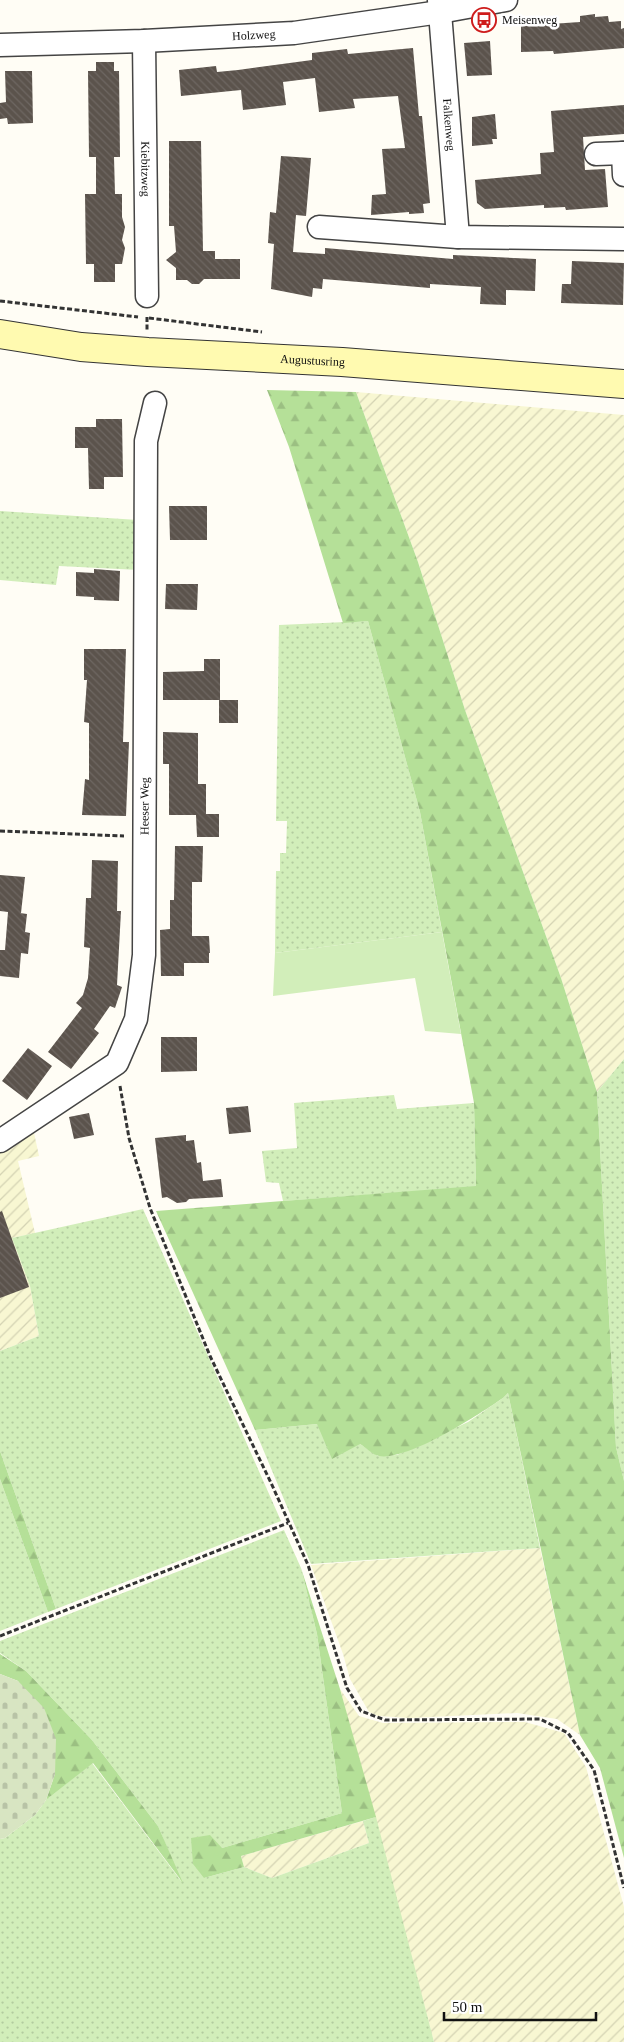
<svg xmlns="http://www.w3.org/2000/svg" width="624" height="2042" font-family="'Times New Roman',serif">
<defs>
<pattern id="farmland-furrows" width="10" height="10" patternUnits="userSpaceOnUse" patternTransform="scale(1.25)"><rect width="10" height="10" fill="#f8f7d2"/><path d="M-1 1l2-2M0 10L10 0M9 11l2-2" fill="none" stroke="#d4d3b3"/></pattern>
<pattern id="grass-dots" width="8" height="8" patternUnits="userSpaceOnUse" patternTransform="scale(1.25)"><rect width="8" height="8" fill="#d2eeba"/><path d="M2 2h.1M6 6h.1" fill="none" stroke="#b3cb9f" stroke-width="1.8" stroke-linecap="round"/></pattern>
<pattern id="forest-firs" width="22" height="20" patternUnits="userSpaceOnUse" patternTransform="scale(1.25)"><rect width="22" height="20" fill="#b5e098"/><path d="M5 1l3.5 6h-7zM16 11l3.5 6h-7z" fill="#9bbf82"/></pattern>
<pattern id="cemetery-stones" width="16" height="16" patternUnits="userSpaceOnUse" patternTransform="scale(1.25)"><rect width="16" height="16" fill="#d8e5c2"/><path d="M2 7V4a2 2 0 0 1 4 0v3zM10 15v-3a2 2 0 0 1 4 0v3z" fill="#b8c3a6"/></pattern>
<pattern id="building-back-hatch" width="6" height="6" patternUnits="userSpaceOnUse" patternTransform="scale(1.25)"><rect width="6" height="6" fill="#5b534c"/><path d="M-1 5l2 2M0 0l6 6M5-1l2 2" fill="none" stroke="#6e6762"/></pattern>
</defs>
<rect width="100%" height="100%" fill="#fffdf5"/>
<path fill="url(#farmland-furrows)" d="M 356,392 L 624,415 L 624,1059 L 597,1092 L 561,978 L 465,710 L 418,562 Z
M 33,1128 L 39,1156 L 18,1161 L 35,1233 L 12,1238 L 30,1286 L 39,1336 L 0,1351 L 0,1150 Z
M 540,1548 L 580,1735 L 557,1719 L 517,1713 L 410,1718 L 378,1716 L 369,1712 L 350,1679 L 343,1654 L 311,1565 Z
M 340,1689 L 359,1716 L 383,1723 L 525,1722 L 564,1733 L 586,1767 L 624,1907 L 624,2042 L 434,2042 Z
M 363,1821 L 369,1843 L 272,1878 L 244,1867 L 241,1856 Z"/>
<path fill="url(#grass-dots)" d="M 0,511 L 138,520 L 139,570 L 59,566 L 56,585 L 0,580 Z
M 368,621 L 420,812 L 442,932 L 275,953 L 276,871 L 280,871 L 280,853 L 286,853 L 287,821 L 276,821 L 279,625 Z
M 624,1059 L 624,1481 L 616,1447 L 597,1092 Z
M 394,1095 L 397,1109 L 474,1103 L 476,1187 L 283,1201 L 279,1183 L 266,1182 L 262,1151 L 297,1148 L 294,1103 Z
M 143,1209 L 281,1521 L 56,1609 L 0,1451 L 0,1351 L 39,1336 L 30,1286 L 12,1238 Z
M 508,1393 L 540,1548 L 311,1564 L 255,1430 L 317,1424 L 360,1444 L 378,1456 L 397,1455 L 468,1422 L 503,1398 Z
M 0,1479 L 48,1612 L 0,1631 Z
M 284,1530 L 301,1568 L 317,1634 L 342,1813 L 222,1848 L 204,1878 L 244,1867 L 272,1878 L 369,1843 L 363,1821 L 376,1817 L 434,2042 L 0,2042 L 0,1839 L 5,1838 L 35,1815 L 46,1800 L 92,1763 L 181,1881 L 158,1826 L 92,1740 L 26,1671 L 0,1653 L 0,1641 Z"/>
<path fill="url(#forest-firs)" d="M 267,390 L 356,392 L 418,562 L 465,710 L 561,978 L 597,1092 L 616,1447 L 624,1481 L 624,1858 L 600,1768 L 580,1735 L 508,1393 L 503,1398 C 478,1415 408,1461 379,1456 C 373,1455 365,1447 360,1444 L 332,1459 L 317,1424 L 255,1430 L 156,1211 L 476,1186 L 474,1103 L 420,812 L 368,621 L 343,623 L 289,447 Z
M 0,1451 L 56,1609 L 48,1612 L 0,1479 Z
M 301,1568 L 340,1689 L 376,1817 L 241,1856 L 244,1867 L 204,1878 L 193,1864 L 191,1838 L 210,1835 L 222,1848 L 342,1813 L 317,1634 Z
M 0,1654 L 26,1671 L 92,1740 L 158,1826 L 183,1883 L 93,1763 L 46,1800 L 55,1774 L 18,1681 L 0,1674 Z"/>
<path fill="url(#cemetery-stones)" d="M 0,1674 L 18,1681 L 44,1708 L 56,1739 L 55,1774 L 46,1800 L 35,1815 L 5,1838 L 0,1839 Z"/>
<path fill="#d2eeba" d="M 442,932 L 461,1034 L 425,1031 L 415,978 L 273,996 L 275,953 Z"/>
<path fill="url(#building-back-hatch)" d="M 595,14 L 595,17 L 608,16 L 609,22 L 621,21 L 621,29 L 624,28 L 624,48 L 554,54 L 553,51 L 521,52 L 521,26 L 580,22 L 580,16 Z
M 490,41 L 492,75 L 467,76 L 464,43 Z
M 413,48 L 419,116 L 422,116 L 430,203 L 423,204 L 424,213 L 409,214 L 409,212 L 371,215 L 372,195 L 386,194 L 382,149 L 405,148 L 398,96 L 353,99 L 355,108 L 319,112 L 315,78 L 283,82 L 286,105 L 243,110 L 241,90 L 181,96 L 179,70 L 216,66 L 217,72 L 238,70 L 312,60 L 312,53 L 347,49 L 348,54 Z
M 96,62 L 114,62 L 114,71 L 119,71 L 120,157 L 114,157 L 115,194 L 122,194 L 122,217 L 125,227 L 122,240 L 125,248 L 122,264 L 115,264 L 115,282 L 94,282 L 94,264 L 86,264 L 85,194 L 96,194 L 96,157 L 89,157 L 88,71 L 96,71 Z
M 5,71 L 32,71 L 33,123 L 8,124 L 7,118 L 0,119 L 0,103 L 6,102 Z
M 624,105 L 624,134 L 583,137 L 585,170 L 605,169 L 608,207 L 566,210 L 565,207 L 544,208 L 544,205 L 485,209 L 477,203 L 475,180 L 541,174 L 540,153 L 554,152 L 551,111 Z
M 495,114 L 497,139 L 492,139 L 493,144 L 472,146 L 472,117 Z
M 169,141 L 201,141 L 203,251 L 215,251 L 215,259 L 240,259 L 240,279 L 204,279 L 199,284 L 192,284 L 187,280 L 176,280 L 176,268 L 166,260 L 176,252 L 174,226 L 169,226 Z
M 281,156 L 311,158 L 306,216 L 296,215 L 293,252 L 325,254 L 325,248 L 453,259 L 453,255 L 536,259 L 535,291 L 506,290 L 506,305 L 480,304 L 481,287 L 430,284 L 430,288 L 323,279 L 322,289 L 313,288 L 312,297 L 271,289 L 274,244 L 268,243 L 270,212 L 276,213 Z
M 572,261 L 624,263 L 623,305 L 561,303 L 562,284 L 571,284 Z
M 96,419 L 122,419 L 123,477 L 104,477 L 104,489 L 89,489 L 88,448 L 75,448 L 75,427 L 96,427 Z
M 169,506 L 207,506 L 207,540 L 170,540 Z
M 94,569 L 120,571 L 119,601 L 94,600 L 94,597 L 76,596 L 76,572 L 94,573 Z
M 166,584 L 198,584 L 197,610 L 165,609 Z
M 84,649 L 126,649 L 123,742 L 129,742 L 126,816 L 82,815 L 85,779 L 89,780 L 89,723 L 84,722 L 87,680 L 84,680 Z
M 204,659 L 220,659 L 220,700 L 238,700 L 238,723 L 219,723 L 219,700 L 163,700 L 163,672 L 204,671 Z
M 163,732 L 198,733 L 198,784 L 206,784 L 206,814 L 219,814 L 219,837 L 197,837 L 196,815 L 169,815 L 169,764 L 163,764 Z
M 175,846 L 203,846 L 202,882 L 192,882 L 192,936 L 209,936 L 210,953 L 209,953 L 209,963 L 184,963 L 184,976 L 161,976 L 160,930 L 170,929 L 170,900 L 174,900 Z
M 92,860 L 118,861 L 117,911 L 121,911 L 117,985 L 122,987 L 115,1008 L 110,1006 L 94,1029 L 99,1033 L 71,1069 L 48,1052 L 82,1008 L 76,1003 L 83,995 L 88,978 L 90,948 L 84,947 L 86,898 L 91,898 Z
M 0,875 L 25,877 L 21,913 L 20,913 L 27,914 L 25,932 L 30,933 L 28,954 L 21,953 L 19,978 L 0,976 L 0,950 L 5,950 L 8,912 L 0,911 Z
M 161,1037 L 197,1037 L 197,1071 L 161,1072 Z
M 28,1048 L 52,1066 L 27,1100 L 2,1081 Z
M 248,1106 L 251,1132 L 229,1134 L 226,1108 Z
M 89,1113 L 94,1135 L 74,1139 L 69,1117 Z
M 186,1135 L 186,1141 L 194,1140 L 197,1163 L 201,1162 L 203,1181 L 221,1179 L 223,1197 L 189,1199 L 186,1202 L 177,1203 L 167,1197 L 162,1198 L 155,1138 Z
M 2,1211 L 29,1287 L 0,1298 L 0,1212 Z"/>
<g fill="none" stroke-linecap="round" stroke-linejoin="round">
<defs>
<g id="minor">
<path id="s1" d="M 439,0 L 458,237"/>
<path id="s2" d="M 144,41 L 147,296"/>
<path id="s3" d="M 0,45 L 144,41 L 294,33 L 440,12 L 506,0"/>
<path d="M 623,153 L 624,175"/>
<path d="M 596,154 L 624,153"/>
<path d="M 319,227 L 458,237 L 624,239"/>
<path id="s4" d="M 0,1141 L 117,1063 L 136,1019 L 144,955 L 146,441 L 155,403"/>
</g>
<g id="secondary">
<path id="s5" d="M 0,334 L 81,347 L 148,352 L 342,362 L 624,384"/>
</g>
</defs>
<use href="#minor" stroke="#444" stroke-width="25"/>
<use href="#secondary" stroke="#333" stroke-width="30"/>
<path stroke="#333" stroke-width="3" stroke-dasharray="5 2.5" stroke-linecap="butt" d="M 0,301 L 138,317
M 147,317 L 147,330
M 149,318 L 262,332
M 0,831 L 124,836
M 120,1086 L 129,1138 L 150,1208 L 210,1356 L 272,1485 L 308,1565 L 347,1688 L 361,1711 L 385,1720 L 540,1719 L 568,1733 L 594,1770 L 624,1888
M 0,1636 L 288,1523"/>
<use href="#minor" stroke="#fff" stroke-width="22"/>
<use href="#secondary" stroke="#fffab0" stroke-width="28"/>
</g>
<defs>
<symbol id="bus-ring" viewBox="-11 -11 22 22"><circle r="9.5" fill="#fff" stroke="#ce1c1c" stroke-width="1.5"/><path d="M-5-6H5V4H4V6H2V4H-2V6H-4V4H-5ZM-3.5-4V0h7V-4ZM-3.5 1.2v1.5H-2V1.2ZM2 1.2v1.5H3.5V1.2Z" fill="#ce1c1c"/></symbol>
</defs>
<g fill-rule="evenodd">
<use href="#bus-ring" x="470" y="6" width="28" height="28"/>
</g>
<g text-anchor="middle" stroke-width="5" stroke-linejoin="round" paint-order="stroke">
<g font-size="12" fill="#111" stroke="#fff" text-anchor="start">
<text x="502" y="24">Meisenweg</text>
</g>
<g font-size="12" fill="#111" stroke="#fff">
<text dy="4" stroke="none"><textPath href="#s3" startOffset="254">Holzweg</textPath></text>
<text dy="4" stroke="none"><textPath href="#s1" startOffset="125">Falkenweg</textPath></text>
<text dy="4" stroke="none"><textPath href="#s2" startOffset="128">Kiebitzweg</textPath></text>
<text dy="4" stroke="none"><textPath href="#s5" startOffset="314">Augustusring</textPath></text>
<text dy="4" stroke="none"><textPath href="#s4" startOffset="402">Heeser Weg</textPath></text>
</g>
</g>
<path d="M444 2012v8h152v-8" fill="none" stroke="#111111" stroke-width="2.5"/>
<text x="452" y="2012" font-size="15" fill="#111111" stroke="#ffffff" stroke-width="4" paint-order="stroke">50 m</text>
</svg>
